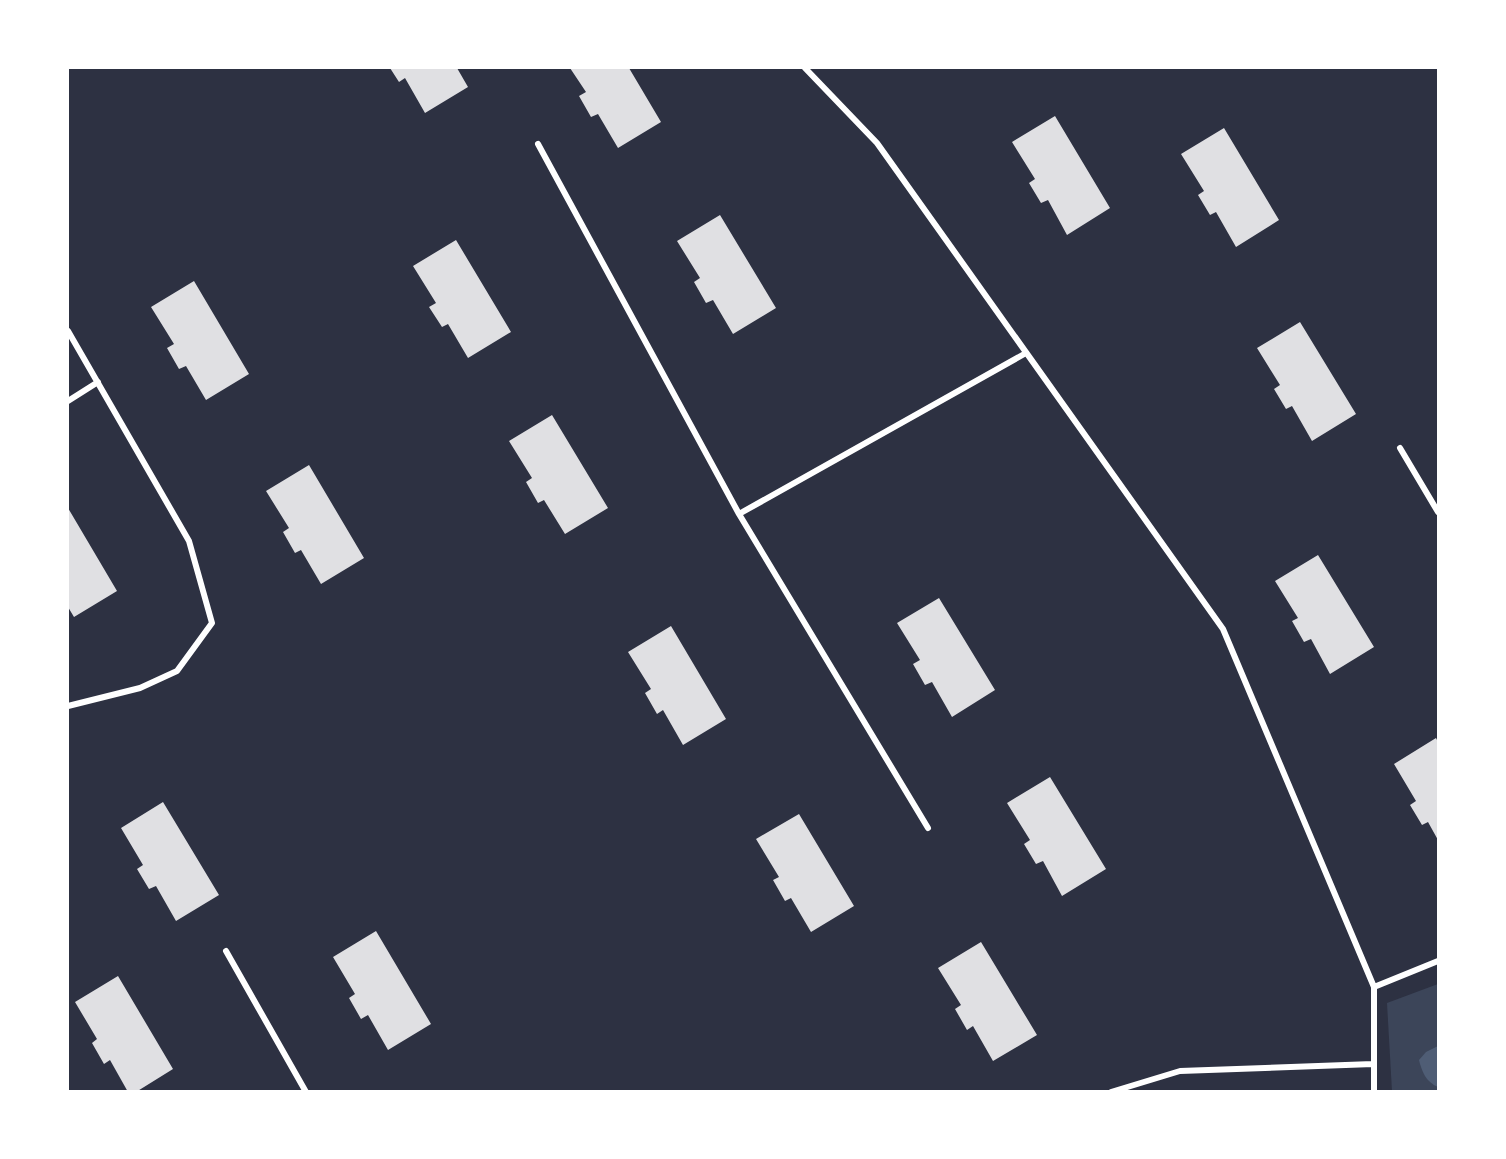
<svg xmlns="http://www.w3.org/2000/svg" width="1506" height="1159" font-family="'Source Sans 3',sans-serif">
<rect width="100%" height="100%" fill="#2d3142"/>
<path fill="#3c4559" d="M 1438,984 L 1438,1091 L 1392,1091 L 1387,1003 Z"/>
<path fill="#4f5d75" d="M 1438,1046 L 1438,1087 C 1426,1082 1422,1072 1419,1060 L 1426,1052 Z"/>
<path fill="#e0e0e3" d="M 390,68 L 457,68 L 468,87 L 425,113 L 405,78 L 399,82 Z
M 570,68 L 629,68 L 661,122 L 618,148 L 598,114 L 591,117 L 579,96 L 586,92 Z
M 1055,116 L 1110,208 L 1067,235 L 1048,200 L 1041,203 L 1029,183 L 1035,179 L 1012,142 Z
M 1224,128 L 1279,220 L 1236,247 L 1216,212 L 1210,215 L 1198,195 L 1204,191 L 1181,154 Z
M 720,215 L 776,308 L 733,334 L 713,300 L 706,303 L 694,282 L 700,278 L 677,241 Z
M 456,240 L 511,332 L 468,358 L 448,324 L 442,327 L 429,307 L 436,303 L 413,266 Z
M 194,281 L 249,374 L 206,400 L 186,366 L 179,369 L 167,348 L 174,344 L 151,307 Z
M 1300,322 L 1356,414 L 1312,441 L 1292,406 L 1286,409 L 1274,389 L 1280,385 L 1257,348 Z
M 552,415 L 608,508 L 565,534 L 544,500 L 538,503 L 526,482 L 532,478 L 509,441 Z
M 309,465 L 364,558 L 321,584 L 301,550 L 295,553 L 283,532 L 289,528 L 266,491 Z
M 68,508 L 117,591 L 74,617 L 68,607 Z
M 1318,555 L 1374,647 L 1330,674 L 1311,639 L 1304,642 L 1292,621 L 1298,618 L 1275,581 Z
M 939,598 L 995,690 L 952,717 L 932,682 L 925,685 L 913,664 L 920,660 L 897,623 Z
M 671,626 L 726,719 L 683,745 L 663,710 L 657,714 L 645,693 L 651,689 L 628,652 Z
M 1436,738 L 1438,742 L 1438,840 L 1428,822 L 1422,825 L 1410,805 L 1416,801 L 1394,764 Z
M 1050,777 L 1106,869 L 1062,896 L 1043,861 L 1036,864 L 1024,844 L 1030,840 L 1007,803 Z
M 163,802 L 219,895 L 176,921 L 156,886 L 149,889 L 137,869 L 143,865 L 121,828 Z
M 799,814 L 854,906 L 811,932 L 791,898 L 785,901 L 773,880 L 779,877 L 756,839 Z
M 376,931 L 431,1024 L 388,1050 L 368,1015 L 361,1019 L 349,998 L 355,994 L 333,957 Z
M 981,942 L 1037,1035 L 993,1061 L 973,1026 L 967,1030 L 955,1009 L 961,1005 L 938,968 Z
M 118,976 L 173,1069 L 136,1092 L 128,1092 L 110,1060 L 104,1064 L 92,1043 L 97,1039 L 75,1002 Z"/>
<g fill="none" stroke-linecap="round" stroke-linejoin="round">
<path stroke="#fff" stroke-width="6" d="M 805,68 L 877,143 L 1223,629 L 1374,987 L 1374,1092
M 538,144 L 739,514 L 928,828
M 68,331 L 189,541 L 212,623 L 177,671 L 140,688 L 68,706
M 68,401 L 98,382
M 1400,448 L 1438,512
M 739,514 L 1026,353
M 226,951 L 306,1092
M 1374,987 L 1438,961
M 1111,1092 L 1180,1071 L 1373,1064"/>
</g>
<rect width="1506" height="1159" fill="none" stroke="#ffffff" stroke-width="138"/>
</svg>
